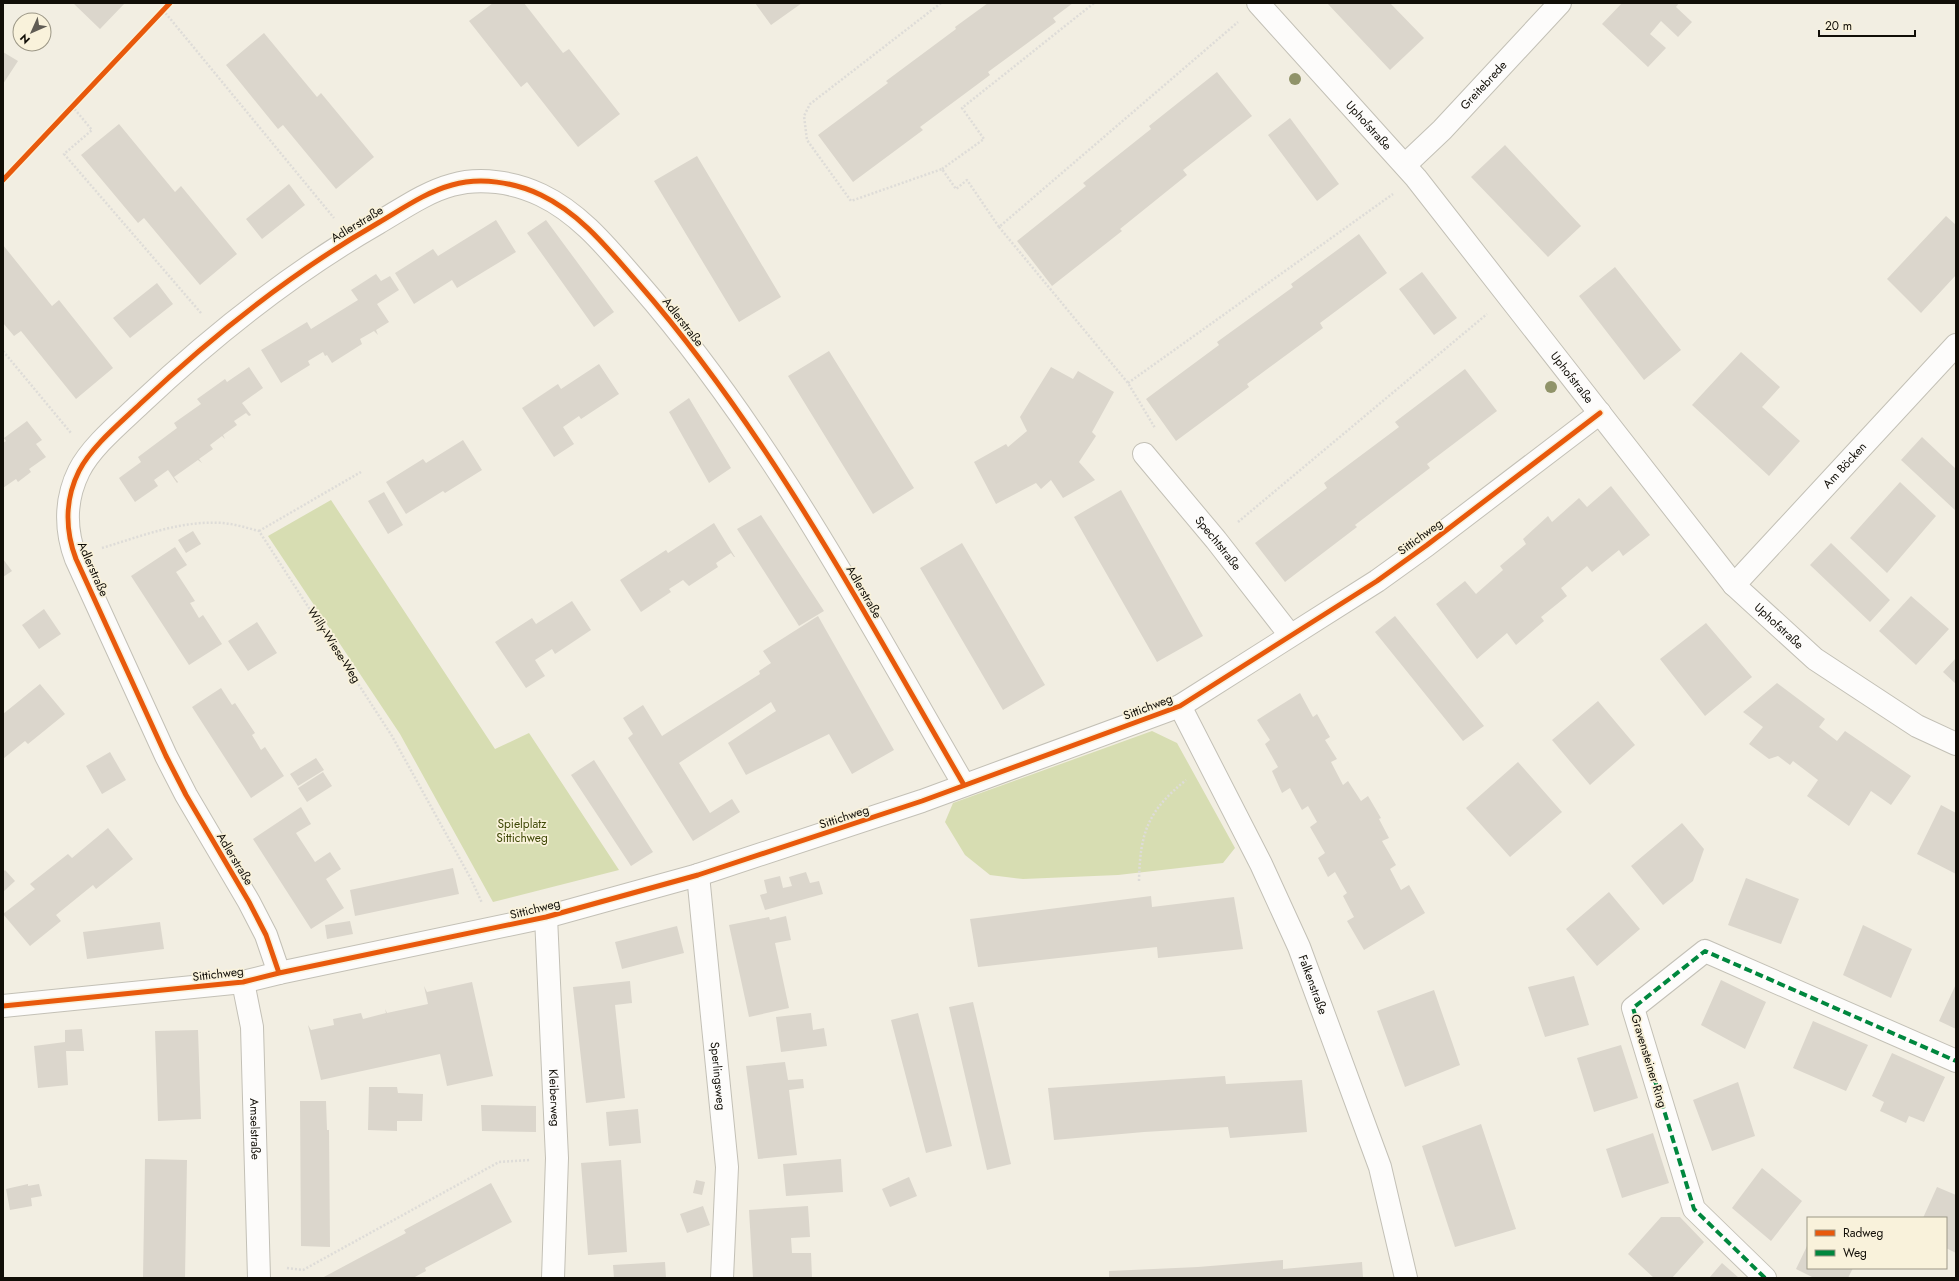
<svg xmlns="http://www.w3.org/2000/svg" width="1959" height="1281" font-family="Jost,sans-serif">
<rect width="100%" height="100%" fill="#f2eee2"/>
<path fill="#d7ddb2" d="M 331,500 L 495,749 L 529,733 L 619,870 L 493,902 L 400,734 L 268,536 Z
M 1152,731 L 1177,743 L 1235,848 L 1223,863 L 1118,875 L 1023,879 L 990,875 L 965,855 L 945,822 L 953,803 Z"/>
<path fill="#dbd6cc" d="M 73,3 L 125,3 L 100,29 Z
M 493,3 L 524,3 L 563,53 L 569,49 L 620,114 L 578,147 L 527,82 L 521,87 L 469,21 Z
M 755,3 L 802,3 L 771,25 Z
M 988,3 L 1073,3 L 1053,18 L 1056,22 L 988,72 L 990,75 L 920,127 L 923,130 L 853,182 L 818,135 L 888,83 L 886,81 L 956,29 L 955,27 Z
M 1327,3 L 1390,3 L 1424,38 L 1390,70 Z
M 1622,3 L 1679,3 L 1676,7 L 1692,22 L 1678,37 L 1661,21 L 1650,34 L 1666,48 L 1648,67 L 1602,24 Z
M 264,33 L 317,97 L 321,93 L 374,157 L 336,189 L 283,125 L 278,129 L 226,65 Z
M 3,52 L 18,61 L 3,84 Z
M 1217,72 L 1252,116 L 1183,170 L 1187,175 L 1120,229 L 1122,231 L 1052,286 L 1017,241 L 1086,186 L 1083,183 L 1151,129 L 1149,126 Z
M 1290,118 L 1339,184 L 1317,201 L 1268,135 Z
M 119,124 L 175,192 L 181,186 L 237,254 L 200,285 L 144,218 L 138,223 L 81,155 Z
M 1505,145 L 1581,226 L 1548,257 L 1471,177 Z
M 697,156 L 781,297 L 739,322 L 654,181 Z
M 289,184 L 305,205 L 262,239 L 246,219 Z
M 1946,216 L 1956,225 L 1956,275 L 1921,313 L 1887,279 Z
M 496,220 L 516,252 L 457,288 L 452,280 L 414,304 L 395,273 L 433,249 L 438,256 Z
M 546,220 L 614,312 L 594,327 L 527,233 Z
M 1359,234 L 1387,273 L 1320,323 L 1323,328 L 1247,384 L 1249,387 L 1176,441 L 1146,399 L 1219,345 L 1217,342 L 1293,287 L 1291,284 Z
M 3,245 L 52,306 L 59,300 L 113,368 L 76,399 L 21,331 L 14,336 L 3,323 Z
M 1615,267 L 1681,350 L 1644,380 L 1579,296 Z
M 1422,272 L 1457,318 L 1434,335 L 1399,289 Z
M 376,274 L 381,281 L 390,276 L 399,290 L 377,304 L 389,322 L 376,330 L 378,335 L 374,331 L 360,339 L 362,344 L 332,363 L 327,355 L 325,356 L 323,352 L 308,361 L 310,365 L 281,383 L 261,350 L 307,322 L 311,329 L 358,300 L 351,290 Z
M 157,283 L 173,304 L 130,338 L 113,318 Z
M 829,351 L 914,488 L 873,514 L 788,376 Z
M 1741,352 L 1780,387 L 1762,407 L 1800,441 L 1769,476 L 1692,405 Z
M 599,364 L 619,394 L 581,419 L 579,416 L 563,427 L 574,444 L 554,457 L 522,408 L 558,384 L 561,389 Z
M 249,367 L 263,388 L 242,403 L 251,415 L 249,416 L 246,413 L 234,421 L 237,425 L 223,435 L 225,439 L 222,436 L 210,445 L 213,449 L 199,459 L 202,463 L 198,460 L 174,477 L 178,482 L 177,483 L 168,470 L 154,480 L 158,486 L 135,502 L 119,478 L 141,462 L 138,457 L 177,428 L 174,423 L 201,404 L 197,399 L 225,379 L 227,382 Z
M 1051,367 L 1073,379 L 1078,371 L 1114,392 L 1092,432 L 1096,436 L 1079,462 L 1095,480 L 1063,498 L 1051,480 L 1041,489 L 1036,483 L 996,504 L 974,462 L 1006,444 L 1008,447 L 1027,431 L 1020,417 Z
M 1465,369 L 1497,411 L 1427,464 L 1430,468 L 1355,525 L 1357,527 L 1285,582 L 1255,543 L 1327,488 L 1324,483 L 1399,427 L 1395,422 Z
M 689,398 L 731,468 L 709,483 L 669,412 Z
M 27,421 L 42,440 L 36,444 L 46,457 L 29,469 L 31,472 L 18,482 L 16,479 L 3,488 L 3,443 L 6,441 L 4,438 Z
M 1922,437 L 1956,469 L 1956,511 L 1901,460 Z
M 463,440 L 482,470 L 445,493 L 443,491 L 406,514 L 386,482 L 423,459 L 426,463 Z
M 1900,482 L 1936,516 L 1887,573 L 1850,538 Z
M 1611,486 L 1650,535 L 1623,556 L 1619,550 L 1592,572 L 1587,566 L 1561,588 L 1567,596 L 1541,617 L 1544,621 L 1516,645 L 1507,633 L 1477,659 L 1436,604 L 1465,581 L 1476,594 L 1503,570 L 1500,566 L 1526,544 L 1523,539 L 1548,516 L 1552,522 L 1579,498 L 1587,507 Z
M 1121,490 L 1203,636 L 1157,662 L 1074,517 Z
M 384,492 L 403,525 L 388,534 L 368,501 Z
M 761,515 L 824,611 L 799,626 L 737,529 Z
M 714,523 L 735,557 L 734,557 L 731,553 L 716,563 L 718,567 L 689,586 L 683,580 L 669,589 L 671,592 L 641,612 L 620,580 L 666,550 L 668,553 Z
M 193,531 L 201,544 L 186,553 L 178,540 Z
M 962,543 L 1045,685 L 1003,710 L 920,568 Z
M 1831,543 L 1890,600 L 1870,622 L 1810,565 Z
M 175,547 L 187,565 L 176,572 L 195,601 L 190,603 L 199,618 L 203,615 L 222,644 L 189,665 L 131,576 Z
M 3,559 L 12,571 L 3,577 Z
M 1911,596 L 1949,629 L 1916,665 L 1879,631 Z
M 572,601 L 591,630 L 555,654 L 552,649 L 535,660 L 545,676 L 526,688 L 495,642 L 532,618 L 536,624 Z
M 44,609 L 61,634 L 39,649 L 22,625 Z
M 818,616 L 894,750 L 852,774 L 829,734 L 746,775 L 728,743 L 776,711 L 771,702 L 679,763 L 710,813 L 732,799 L 740,812 L 693,841 L 628,738 L 633,734 L 623,718 L 643,705 L 662,736 L 760,674 L 759,671 L 771,663 L 763,651 Z
M 1395,616 L 1484,726 L 1463,741 L 1375,632 Z
M 257,622 L 277,653 L 248,671 L 228,641 Z
M 1706,623 L 1752,677 L 1705,716 L 1660,659 Z
M 1956,658 L 1956,684 L 1943,672 Z
M 1777,683 L 1825,719 L 1819,727 L 1837,741 L 1845,731 L 1911,776 L 1891,805 L 1871,791 L 1849,826 L 1807,796 L 1818,780 L 1793,761 L 1790,765 L 1778,756 L 1769,759 L 1749,744 L 1763,727 L 1743,712 Z
M 40,684 L 65,714 L 28,744 L 25,741 L 3,759 L 3,714 Z
M 221,688 L 232,705 L 235,703 L 255,733 L 252,735 L 261,750 L 265,747 L 284,776 L 251,798 L 192,707 Z
M 1300,693 L 1313,717 L 1317,714 L 1330,737 L 1325,740 L 1337,759 L 1331,762 L 1343,785 L 1348,781 L 1361,801 L 1368,796 L 1381,818 L 1379,819 L 1389,838 L 1382,841 L 1396,865 L 1390,869 L 1401,890 L 1409,885 L 1425,913 L 1364,950 L 1347,921 L 1354,917 L 1343,896 L 1347,893 L 1335,872 L 1328,877 L 1318,858 L 1325,853 L 1310,827 L 1317,822 L 1308,806 L 1302,810 L 1290,788 L 1282,793 L 1272,771 L 1278,767 L 1265,744 L 1270,740 L 1257,720 Z
M 1598,701 L 1635,745 L 1590,785 L 1552,740 Z
M 110,752 L 126,780 L 102,794 L 86,766 Z
M 316,758 L 324,770 L 298,786 L 290,774 Z
M 594,760 L 653,852 L 631,866 L 571,775 Z
M 1518,762 L 1562,812 L 1510,857 L 1466,808 Z
M 323,772 L 332,786 L 307,802 L 298,788 Z
M 1941,805 L 1956,813 L 1956,874 L 1917,854 Z
M 301,807 L 311,824 L 296,833 L 315,862 L 330,852 L 341,869 L 326,879 L 344,908 L 311,929 L 253,839 Z
M 1682,823 L 1704,849 L 1693,881 L 1663,905 L 1631,866 Z
M 108,828 L 133,859 L 96,889 L 93,885 L 56,915 L 61,921 L 30,946 L 3,914 L 35,889 L 30,884 L 68,854 L 72,858 Z
M 453,868 L 459,894 L 355,916 L 350,890 Z
M 5,870 L 15,881 L 3,892 L 3,872 Z
M 806,872 L 810,883 L 819,881 L 823,894 L 765,910 L 760,895 L 767,893 L 764,880 L 780,876 L 783,888 L 792,886 L 789,877 Z
M 1746,878 L 1799,899 L 1781,944 L 1728,925 Z
M 1609,892 L 1640,929 L 1597,966 L 1566,929 Z
M 1151,896 L 1152,907 L 1234,897 L 1243,949 L 1158,958 L 1157,947 L 978,967 L 970,919 Z
M 786,916 L 791,940 L 775,943 L 789,1008 L 749,1017 L 729,925 L 769,917 L 770,920 Z
M 350,921 L 353,934 L 327,939 L 325,925 Z
M 160,922 L 164,949 L 87,959 L 83,932 Z
M 1863,925 L 1912,949 L 1891,998 L 1843,975 Z
M 677,926 L 684,953 L 622,969 L 615,942 Z
M 1574,976 L 1589,1025 L 1545,1037 L 1528,987 Z
M 1721,980 L 1766,1002 L 1745,1049 L 1701,1025 Z
M 630,981 L 632,1003 L 615,1005 L 625,1098 L 586,1103 L 573,987 Z
M 472,982 L 493,1076 L 447,1086 L 440,1054 L 321,1080 L 308,1025 L 311,1030 L 334,1025 L 333,1019 L 361,1013 L 363,1019 L 386,1013 L 385,1009 L 387,1013 L 428,1004 L 424,986 L 427,992 Z
M 1956,984 L 1956,1029 L 1939,1021 Z
M 1434,990 L 1460,1065 L 1405,1087 L 1377,1011 Z
M 973,1002 L 1011,1164 L 987,1170 L 949,1007 Z
M 811,1013 L 813,1030 L 824,1028 L 827,1046 L 781,1052 L 776,1017 Z
M 918,1013 L 952,1146 L 926,1153 L 891,1020 Z
M 1813,1021 L 1868,1045 L 1846,1091 L 1793,1068 Z
M 82,1029 L 84,1051 L 66,1051 L 68,1085 L 38,1088 L 34,1046 L 65,1042 L 65,1030 Z
M 198,1030 L 201,1119 L 158,1121 L 155,1031 Z
M 1621,1045 L 1638,1098 L 1594,1112 L 1577,1058 Z
M 1892,1053 L 1945,1077 L 1924,1122 L 1909,1116 L 1906,1123 L 1880,1111 L 1884,1102 L 1872,1096 Z
M 785,1062 L 788,1080 L 803,1079 L 804,1088 L 789,1090 L 797,1155 L 758,1159 L 746,1066 Z
M 1225,1076 L 1226,1084 L 1302,1080 L 1307,1132 L 1230,1138 L 1228,1127 L 1144,1132 L 1054,1140 L 1048,1088 Z
M 1738,1082 L 1755,1136 L 1712,1151 L 1693,1100 Z
M 369,1087 L 397,1087 L 398,1093 L 423,1094 L 422,1121 L 397,1121 L 397,1131 L 368,1130 Z
M 300,1101 L 326,1101 L 327,1130 L 329,1130 L 330,1247 L 301,1246 Z
M 481,1105 L 536,1106 L 536,1132 L 482,1131 Z
M 638,1109 L 641,1143 L 609,1146 L 606,1112 Z
M 1481,1124 L 1516,1229 L 1455,1247 L 1422,1146 Z
M 1653,1133 L 1669,1183 L 1622,1198 L 1606,1149 Z
M 145,1159 L 187,1160 L 185,1278 L 143,1278 Z
M 841,1159 L 843,1192 L 786,1196 L 783,1164 Z
M 621,1160 L 627,1252 L 588,1255 L 581,1163 Z
M 1762,1168 L 1802,1201 L 1771,1241 L 1732,1208 Z
M 909,1177 L 917,1196 L 890,1207 L 882,1189 Z
M 696,1180 L 705,1182 L 702,1195 L 693,1193 Z
M 491,1183 L 512,1222 L 425,1268 L 426,1271 L 413,1278 L 322,1278 L 406,1233 L 404,1230 Z
M 28,1184 L 28,1186 L 39,1184 L 42,1196 L 31,1198 L 32,1206 L 10,1210 L 6,1189 Z
M 1937,1187 L 1956,1195 L 1956,1253 L 1946,1248 L 1946,1218 L 1923,1218 Z
M 703,1206 L 710,1225 L 687,1233 L 680,1214 Z
M 808,1206 L 810,1237 L 791,1238 L 792,1253 L 811,1253 L 812,1278 L 753,1278 L 749,1210 Z
M 1661,1217 L 1680,1217 L 1704,1242 L 1672,1278 L 1654,1278 L 1628,1254 Z
M 1808,1244 L 1808,1268 L 1853,1268 L 1848,1278 L 1814,1278 L 1796,1269 Z
M 1283,1260 L 1283,1269 L 1362,1262 L 1363,1278 L 1109,1278 L 1109,1271 L 1198,1267 Z
M 665,1262 L 666,1278 L 614,1278 L 613,1265 Z
M 1722,1263 L 1739,1278 L 1709,1278 Z"/>
<g fill="none" stroke-linecap="round" stroke-linejoin="round">
<defs>
<g id="street">
<path id="s1" d="M 1258,3 L 1416,178 L 1734,585 L 1815,659 L 1917,726 L 1956,744"/>
<path id="s2" d="M 1405,165 L 1442,130 L 1560,3"/>
<path id="s3" d="M 1144,454 L 1216,540 L 1290,635"/>
<path id="s4" d="M 1734,585 L 1956,345"/>
<path id="s5" d="M 1180,706 L 1261,864 L 1299,947 L 1380,1167 L 1406,1278"/>
<path id="s6" d="M 698,875 L 727,1167 L 722,1278"/>
<path id="s7" d="M 546,917 L 557,1158 L 553,1278"/>
<path d="M 279,973 L 266,935 L 249,902 L 186,795 L 166,756 L 76,559 C 65,530 65,499 79,471 C 91,447 120,423 140,404 C 212,336 291,273 378,223 C 402,209 426,192 452,185 C 480,177 514,182 541,195 C 581,214 609,250 638,283 C 770,434 864,613 964,785"/>
<path id="s8" d="M 243,982 L 252,1027 L 259,1278"/>
<path d="M 3,1006 L 243,982 L 279,973 L 546,917 L 698,875 L 922,801 L 1180,706 L 1377,581 L 1427,545 L 1600,413"/>
<path d="M 1765,1278 L 1694,1209 L 1633,1008 L 1705,951 L 1956,1061"/>
</g>
</defs>
<use href="#street" stroke="#c3c0b6" stroke-width="24"/>
<path stroke="#dedcd8" stroke-width="2.5" stroke-dasharray="2 2" stroke-linecap="butt" d="M 941,3 L 810,104 L 804,116 L 807,140 L 851,201 L 942,169 L 956,189 L 967,180 L 999,227 L 1238,22
M 163,10 L 334,218
M 72,106 L 92,130 L 64,154 L 201,313
M 942,169 L 984,139 L 962,108 L 1094,3
M 999,227 L 1128,383 L 1155,428
M 3,351 L 71,433
M 1128,383 L 1393,194
M 1238,522 L 1487,314
M 259,531 L 361,472
M 102,548 C 142,536 181,520 223,523 C 235,524 247,528 259,531 L 392,736 L 471,879 L 482,903
M 1139,881 C 1140,832 1148,811 1186,780
M 287,1268 L 303,1270 L 499,1162 L 530,1160"/>
<use href="#street" stroke="#fdfcfb" stroke-width="22"/>
<path stroke="#00873e" stroke-width="4" stroke-dasharray="8 4" stroke-linecap="butt" d="M 1765,1278 L 1694,1209 L 1633,1008 L 1705,951 L 1956,1061"/>
<defs>
<path id="cycleway" d="M 3,180 L 170,3
M 279,973 L 266,935 L 249,902 L 186,795 L 166,756 L 76,559 C 65,530 65,499 79,471 C 91,447 120,423 140,404 C 212,336 291,273 378,223 C 402,209 426,192 452,185 C 480,177 514,182 541,195 C 581,214 609,250 638,283 C 770,434 864,613 964,785
M 3,1006 L 243,982 L 279,973 L 546,917 L 698,875 L 922,801 L 1180,706 L 1377,581 L 1427,545 L 1600,413"/>
</defs>
<use href="#cycleway" stroke="#f9f2db" stroke-width="8"/>
<use href="#cycleway" stroke="#e8590c" stroke-width="5"/>
</g>
<g fill="#909369">
<circle cx="1295" cy="79" r="6"/>
<circle cx="1551" cy="387" r="6"/>
</g>
<g text-anchor="middle" stroke-width="3.5" stroke-linejoin="round" paint-order="stroke">
<g font-size="12" fill="#110e07" stroke="#f9f2db">
<text dy="4" stroke="none"><textPath href="#s2" startOffset="112">Greitebrede</textPath></text>
<text dy="4" stroke="none"><textPath href="#s1" startOffset="165">Uphofstraße</textPath></text>
<text transform="translate(357 224) rotate(-31)" y="4">Adlerstraße</text>
<text transform="translate(683 322) rotate(52)" y="4">Adlerstraße</text>
<text dy="4" stroke="none"><textPath href="#s1" startOffset="489">Uphofstraße</textPath></text>
<text dy="4" stroke="none"><textPath href="#s4" startOffset="163">Am Böcken</textPath></text>
<text transform="translate(1420 537) rotate(-36)" y="4">Sittichweg</text>
<text dy="4" stroke="none"><textPath href="#s3" startOffset="116">Spechtstraße</textPath></text>
<text transform="translate(93 569) rotate(66)" y="4">Adlerstraße</text>
<text transform="translate(864 592) rotate(60)" y="4">Adlerstraße</text>
<text dy="4" stroke="none"><textPath href="#s1" startOffset="813">Uphofstraße</textPath></text>
<text transform="translate(334 645) rotate(57)" y="4">Willy-Wiese-Weg</text>
<text transform="translate(1148 707) rotate(-21)" y="4">Sittichweg</text>
<text transform="translate(844 817) rotate(-18)" y="4">Sittichweg</text>
<text transform="translate(235 859) rotate(59)" y="4">Adlerstraße</text>
<text transform="translate(535 909) rotate(-14)" y="4">Sittichweg</text>
<text transform="translate(218 974) rotate(-7)" y="4">Sittichweg</text>
<text dy="4" stroke="none"><textPath href="#s5" startOffset="309">Falkenstraße</textPath></text>
<text transform="translate(1649 1061) rotate(73)" y="4">Gravensteiner Ring</text>
<text dy="4" stroke="none"><textPath href="#s6" startOffset="202">Sperlingsweg</textPath></text>
<text dy="4" stroke="none"><textPath href="#s7" startOffset="181">Kleiberweg</textPath></text>
<text dy="4" stroke="none"><textPath href="#s8" startOffset="148">Amselstraße</textPath></text>
</g>
<g font-size="12" fill="#3f4806" stroke="#f9f2db">
<text x="522" y="828">Spielplatz<tspan x="522" dy="14">Sittichweg</tspan></text>
</g>
</g>
<rect width="1959" height="1281" fill="none" stroke="#110e07" stroke-width="8"/>
<rect x="1807" y="1217" width="140" height="52" fill="#f9f2db" stroke="#9c9786"/>
<rect x="1815" y="1230" width="20" height="6" fill="#e8590c" stroke="#9c9786"/>
<text x="1843" y="1237" font-size="12" fill="#110e07">Radweg</text>
<rect x="1815" y="1250" width="20" height="6" fill="#00873e" stroke="#9c9786"/>
<text x="1843" y="1257" font-size="12" fill="#110e07">Weg</text>
<g transform="translate(32 32) rotate(225)"><circle r="19" fill="#f9f2db" stroke="#9c9786"/>
<path d="M0-3L7 15L0 10L-7 15Z" fill="#605c54"/>
<text y="-6" font-size="11" font-weight="bold" text-anchor="middle" fill="#110e07">N</text>
</g>
<path d="M1819 30v6h96v-6" fill="none" stroke="#110e07" stroke-width="2"/>
<text x="1825" y="30" font-size="12" fill="#110e07" stroke="#f9f2db" stroke-width="3" paint-order="stroke">20 m</text>
</svg>
